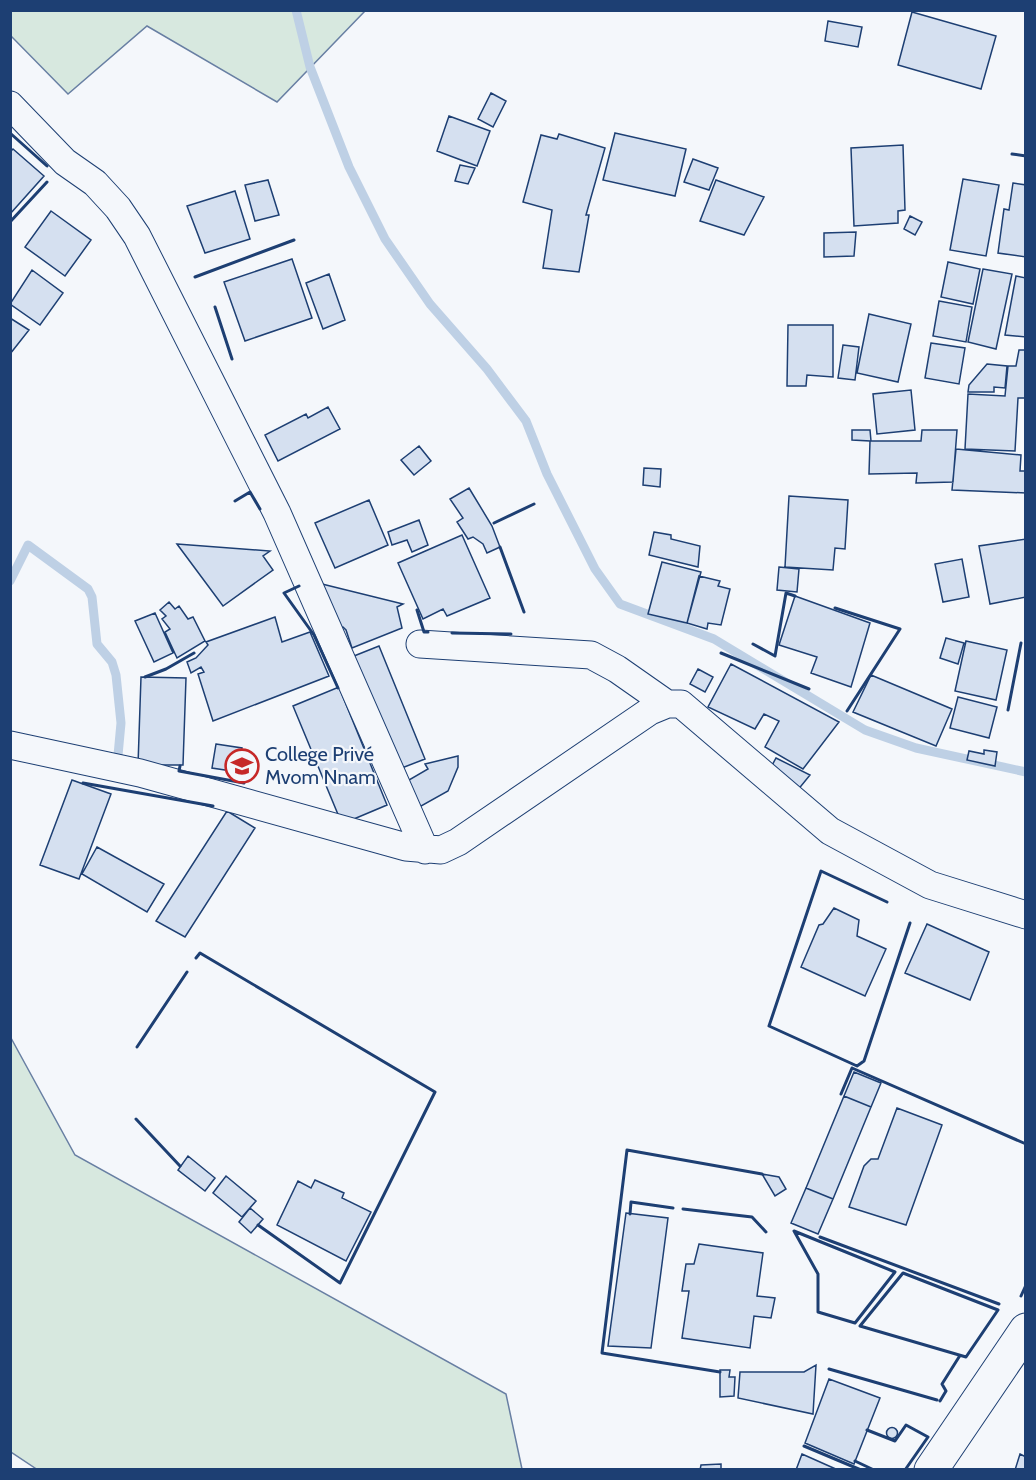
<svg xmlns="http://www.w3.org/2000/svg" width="1036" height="1480" font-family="Cabin,sans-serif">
<rect width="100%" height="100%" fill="#f4f7fb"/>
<path fill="#d7e8df" stroke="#687fa3" stroke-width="1.5" d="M 10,11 L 11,10 L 365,11 L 277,102 L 147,26 L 68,94 L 11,36 Z
M 11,1038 L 75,1155 L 506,1394 L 522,1469 L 38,1470 L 11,1452 Z"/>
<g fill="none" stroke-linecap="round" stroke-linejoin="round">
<path stroke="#bed0e5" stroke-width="9" d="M 296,10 L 310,67 L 349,167 L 385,239 L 430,304 L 487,369 L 526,421 L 547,474 L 595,569 L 620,604 L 714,639 L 865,730 L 916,748 L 1026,772
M 10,581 L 28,545 L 88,589 L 92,597 L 97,644 L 112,662 L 116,675 L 121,723 L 117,766"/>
</g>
<path fill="#d5e0f0" stroke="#1d3f73" stroke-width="1.5" d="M 912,12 L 996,36 L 981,89 L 898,65 Z
M 828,21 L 862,27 L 858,47 L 825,41 Z
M 491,93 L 506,101 L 493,127 L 478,119 Z
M 449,116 L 490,131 L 477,166 L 437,151 Z
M 615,133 L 686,149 L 675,196 L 603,180 Z
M 559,134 L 605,148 L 586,215 L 589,215 L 579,272 L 543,268 L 552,210 L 523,202 L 541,135 L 557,139 Z
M 903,145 L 905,210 L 898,211 L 898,223 L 854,226 L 851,148 Z
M 13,149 L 44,176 L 10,214 L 10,152 Z
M 693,159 L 718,168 L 709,190 L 684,182 Z
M 460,165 L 475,168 L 468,184 L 455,181 Z
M 963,179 L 999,185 L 986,256 L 950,250 Z
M 268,180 L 279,215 L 255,221 L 245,185 Z
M 716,180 L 764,197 L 744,235 L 700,221 Z
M 1013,183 L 1026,185 L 1026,257 L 998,253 L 1004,209 L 1009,210 Z
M 235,191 L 250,239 L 205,253 L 187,206 Z
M 51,211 L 91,240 L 65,276 L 25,247 Z
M 910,216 L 922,222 L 915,235 L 904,229 Z
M 856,232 L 854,256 L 824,257 L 824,233 Z
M 292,259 L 312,318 L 245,341 L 224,282 Z
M 948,262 L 980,269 L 973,304 L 941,297 Z
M 983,269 L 1012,274 L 996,349 L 968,342 Z
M 32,270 L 63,293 L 40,325 L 10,304 Z
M 329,274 L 345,320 L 323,329 L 306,283 Z
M 1016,276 L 1026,278 L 1026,337 L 1005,335 Z
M 939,301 L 972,307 L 966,342 L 933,336 Z
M 869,314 L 911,324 L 898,382 L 857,373 Z
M 10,318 L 29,330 L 10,354 Z
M 788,325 L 833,325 L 833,377 L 807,375 L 806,386 L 787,386 Z
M 931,343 L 965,348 L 959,384 L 925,378 Z
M 843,345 L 859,347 L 855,380 L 838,378 Z
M 1019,350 L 1026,350 L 1026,398 L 1018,398 L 1015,451 L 965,449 L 968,394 L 1005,396 L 1008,366 L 1016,366 Z
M 987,364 L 1007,366 L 1005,388 L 994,387 L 994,392 L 968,392 L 969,385 Z
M 911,390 L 915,430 L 877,434 L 873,394 Z
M 328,407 L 340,429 L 278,461 L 265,435 L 306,414 L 308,418 Z
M 852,430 L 870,430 L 871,441 L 921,441 L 922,430 L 957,430 L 953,482 L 916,483 L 917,473 L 869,474 L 870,441 L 852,440 Z
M 419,446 L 431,461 L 414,475 L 401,460 Z
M 956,449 L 1021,455 L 1020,471 L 1026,471 L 1026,493 L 952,490 Z
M 644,468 L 661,469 L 660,487 L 643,485 Z
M 469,488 L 492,526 L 500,547 L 487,553 L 483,544 L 473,537 L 468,539 L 457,522 L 463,518 L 450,499 Z
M 789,496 L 848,500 L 845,549 L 835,548 L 833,570 L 785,567 Z
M 369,500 L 388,545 L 335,568 L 315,523 Z
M 419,520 L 428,545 L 412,552 L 407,540 L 392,545 L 388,532 Z
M 654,532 L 671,535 L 671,539 L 700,546 L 698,567 L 649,555 Z
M 462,535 L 490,598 L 447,616 L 443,609 L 423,619 L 398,563 Z
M 1026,539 L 1026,597 L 990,604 L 979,546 Z
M 177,544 L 270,551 L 263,556 L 273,570 L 223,606 Z
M 962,559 L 969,597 L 943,602 L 935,564 Z
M 662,562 L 701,572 L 687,623 L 648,614 Z
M 779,567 L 799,569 L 797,592 L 777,590 Z
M 699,576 L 720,581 L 718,586 L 730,589 L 721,625 L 708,623 L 707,629 L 687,623 Z
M 318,583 L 403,604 L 397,607 L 402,628 L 352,648 L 346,630 L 343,627 L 335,629 Z
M 795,596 L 870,623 L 851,687 L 811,673 L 817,657 L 779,645 Z
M 169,602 L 175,609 L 179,606 L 188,619 L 193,617 L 205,641 L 177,658 L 165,632 L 170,629 L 162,619 L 166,616 L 160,610 Z
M 155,613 L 173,653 L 154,662 L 135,621 Z
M 275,617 L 282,642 L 310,632 L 329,676 L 213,721 L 198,674 L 204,672 L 201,667 L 191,673 L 187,662 L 196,658 L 208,645 L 206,642 Z
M 946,638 L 964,643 L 958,664 L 940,658 Z
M 966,641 L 1007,650 L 996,700 L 955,691 Z
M 379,646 L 425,759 L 394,771 L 349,658 Z
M 731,664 L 839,722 L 803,769 L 765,747 L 779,721 L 764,714 L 755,729 L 708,707 Z
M 698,669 L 713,677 L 705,692 L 690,684 Z
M 871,675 L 952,709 L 936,746 L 853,712 Z
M 141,677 L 186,678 L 183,765 L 138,765 Z
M 339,687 L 387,805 L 342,824 L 293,706 Z
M 958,697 L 997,707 L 989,738 L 950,728 Z
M 216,744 L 242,748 L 238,772 L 212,768 Z
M 984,750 L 997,752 L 995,766 L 967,760 L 969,751 L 984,754 Z
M 458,756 L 458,767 L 448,791 L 414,810 L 402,784 L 428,769 L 425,764 Z
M 776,758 L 810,775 L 797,791 L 770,769 Z
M 72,780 L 111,794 L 79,879 L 40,865 Z
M 227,811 L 255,828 L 185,937 L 156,921 Z
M 97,847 L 164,884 L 147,912 L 82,874 Z
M 834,908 L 859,920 L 857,936 L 886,949 L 865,996 L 801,967 L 819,925 L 823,924 Z
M 927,924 L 989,952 L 970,1000 L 905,973 Z
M 854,1072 L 881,1083 L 871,1107 L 844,1096 Z
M 844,1096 L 871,1107 L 833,1199 L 806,1188 Z
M 897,1108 L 942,1125 L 906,1225 L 849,1207 L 864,1166 L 871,1159 L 878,1159 Z
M 188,1156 L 215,1178 L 205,1191 L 178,1170 Z
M 762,1174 L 779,1177 L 786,1189 L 775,1196 Z
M 226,1176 L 256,1201 L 242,1217 L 213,1193 Z
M 315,1180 L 344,1193 L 342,1198 L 371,1212 L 346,1261 L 277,1225 L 298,1181 L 311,1188 Z
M 806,1188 L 833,1199 L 818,1234 L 791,1223 Z
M 250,1208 L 263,1219 L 251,1233 L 239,1222 Z
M 626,1213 L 668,1218 L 651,1348 L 608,1346 Z
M 699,1244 L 763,1253 L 757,1296 L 775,1298 L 771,1318 L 754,1316 L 750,1348 L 682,1338 L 689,1291 L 682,1291 L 686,1264 L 694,1264 Z
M 816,1365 L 813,1414 L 738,1398 L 740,1372 L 804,1372 Z
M 720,1370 L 730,1370 L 729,1377 L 735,1377 L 734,1396 L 720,1397 Z
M 829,1379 L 880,1398 L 854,1464 L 805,1443 Z
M886.5 1433a5.5 5.5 0 1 1 11 0a5.5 5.5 0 1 1-11 0Z
M 802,1454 L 838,1470 L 796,1470 Z
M 1020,1454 L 1026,1457 L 1026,1470 L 1015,1470 Z
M 721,1464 L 721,1470 L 700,1470 L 701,1465 Z"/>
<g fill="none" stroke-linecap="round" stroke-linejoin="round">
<defs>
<path id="street" d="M 10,105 L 65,162 L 95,183 L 118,208 L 137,236 L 277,513 L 425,850
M 420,644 L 591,655 L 617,669 L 667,704
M 10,745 L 140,773 L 406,847 L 441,850 L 458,842 L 650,711 L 667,704 L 681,704 L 830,831 L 930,885 L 1026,915"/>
<path id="secondary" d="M 931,1470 L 1026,1330"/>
</defs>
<use href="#street" stroke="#1d3f73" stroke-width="29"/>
<use href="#secondary" stroke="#1d3f73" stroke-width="35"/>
<use href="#street" stroke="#f4f7fb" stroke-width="27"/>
<use href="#secondary" stroke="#f4f7fb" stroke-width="33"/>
<path stroke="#1d3f73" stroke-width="3" d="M 10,133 L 47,166
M 1012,154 L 1026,156
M 10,222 L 47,182
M 195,277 L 294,240
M 215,307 L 232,359
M 235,501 L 250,492 L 260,509
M 494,523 L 534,504
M 500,547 L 524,612
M 299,586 L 284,593 L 314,635 L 338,688
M 835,608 L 900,629 L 847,711
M 417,610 L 424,632 L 428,632
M 452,633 L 511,634
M 753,644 L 775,656 L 786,593 L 795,596
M 721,653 L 809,689
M 145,677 L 166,669 L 194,653
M 1008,710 L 1021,643
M 180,766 L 179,771 L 244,783
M 83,783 L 213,806
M 887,902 L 821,871 L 769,1026 L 857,1066 L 864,1061 L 910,923
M 196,958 L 200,953 L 435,1092 L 340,1283 L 258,1225
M 137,1047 L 187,972
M 841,1094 L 852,1068 L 1026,1144
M 136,1119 L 180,1166
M 683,1209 L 752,1217 L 766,1232
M 630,1214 L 631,1202 L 673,1208
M 794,1231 L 895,1272 L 855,1323 L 818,1312 L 818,1274 Z
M 820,1237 L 999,1304
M 903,1273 L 998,1310 L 966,1357 L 860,1326 Z
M 1021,1296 L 1026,1285
M 829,1369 L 937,1400
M 720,1372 L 602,1353 L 627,1150 L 762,1174
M 940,1401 L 946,1391 L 942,1384 L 959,1357
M 867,1430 L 895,1441 L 906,1425 L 928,1437 L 905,1470
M 804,1446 L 861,1470
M 855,1461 L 874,1470"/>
</g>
<defs>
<symbol id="school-ring" viewBox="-11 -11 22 22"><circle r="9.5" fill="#f4f7fb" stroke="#c62828" stroke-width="1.5"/><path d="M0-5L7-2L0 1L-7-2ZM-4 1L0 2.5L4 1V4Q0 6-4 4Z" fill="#c62828"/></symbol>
</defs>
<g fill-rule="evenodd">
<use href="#school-ring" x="223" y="747" width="38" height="38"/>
</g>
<g text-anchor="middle" stroke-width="4.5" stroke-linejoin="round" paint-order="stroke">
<g font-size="20" fill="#1d3f73" stroke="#f4f7fb" text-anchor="start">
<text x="265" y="761">College Privé<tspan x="265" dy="23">Mvom Nnam</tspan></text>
</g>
</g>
<rect width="1036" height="1480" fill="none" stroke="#1d3f73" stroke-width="24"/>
</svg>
